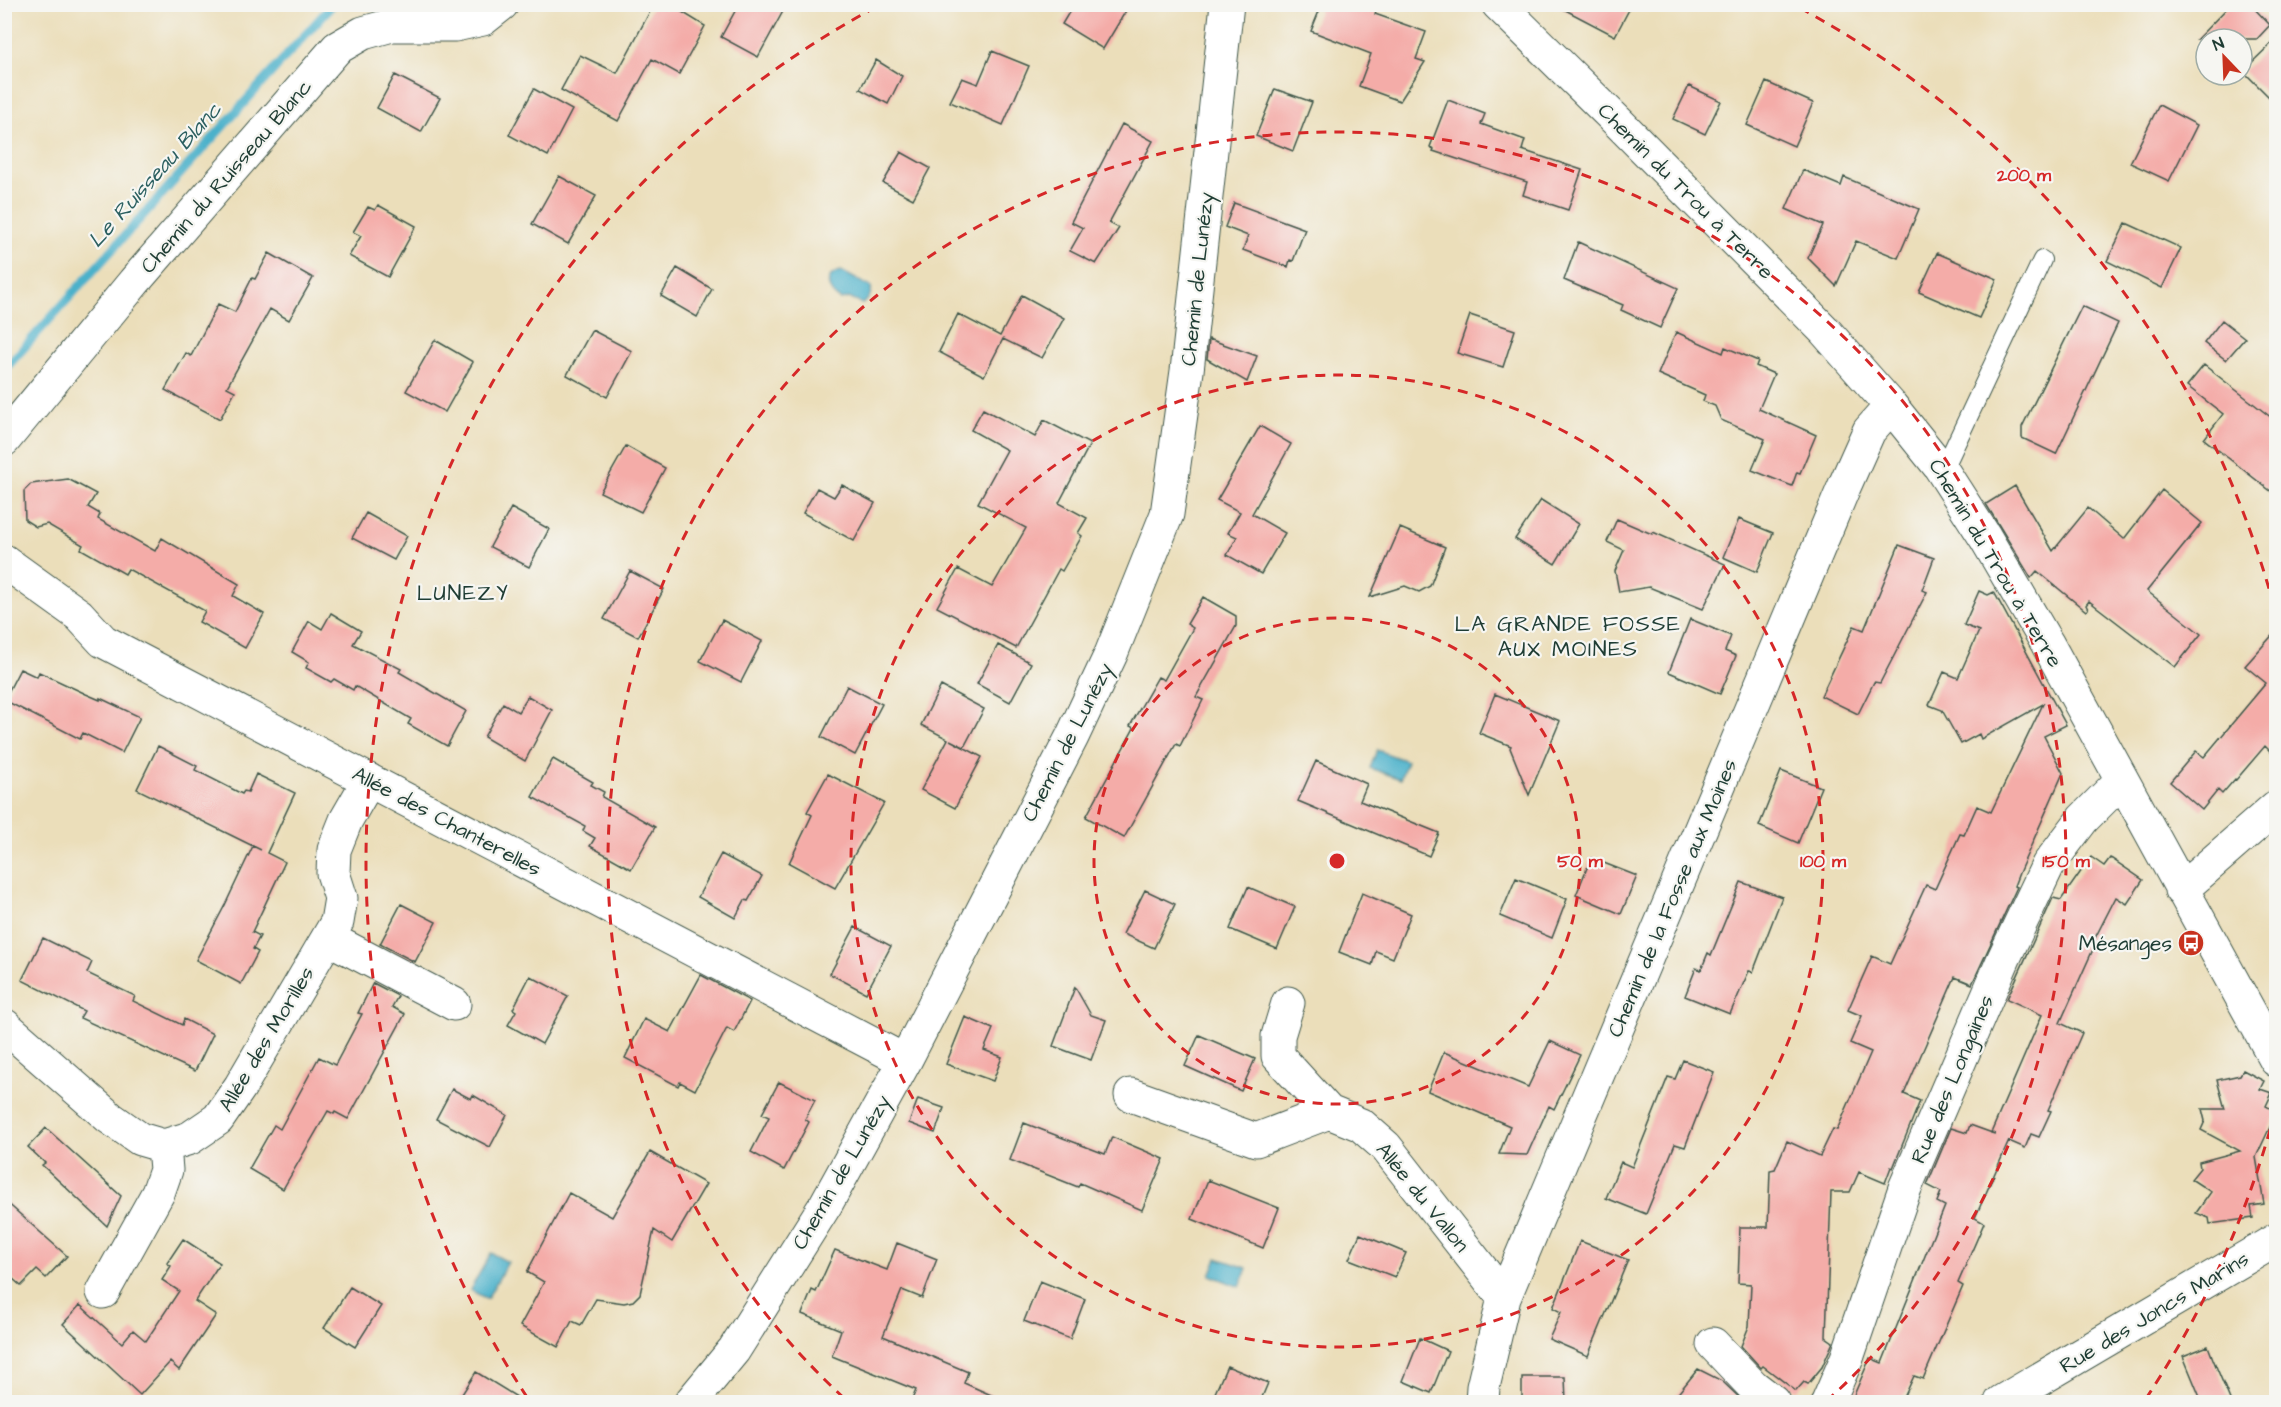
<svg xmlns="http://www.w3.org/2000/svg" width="2281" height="1407" font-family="'Architects Daughter',sans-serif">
<rect width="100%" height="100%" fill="#f6f6f2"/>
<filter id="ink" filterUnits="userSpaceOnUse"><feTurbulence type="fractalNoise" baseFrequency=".0167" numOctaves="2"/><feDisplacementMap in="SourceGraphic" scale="12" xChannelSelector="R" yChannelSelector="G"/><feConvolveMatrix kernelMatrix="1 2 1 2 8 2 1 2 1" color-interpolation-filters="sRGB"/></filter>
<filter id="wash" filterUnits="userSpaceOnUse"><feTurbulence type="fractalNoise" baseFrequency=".008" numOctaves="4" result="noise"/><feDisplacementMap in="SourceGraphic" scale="24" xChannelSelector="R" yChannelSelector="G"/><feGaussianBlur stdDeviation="1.35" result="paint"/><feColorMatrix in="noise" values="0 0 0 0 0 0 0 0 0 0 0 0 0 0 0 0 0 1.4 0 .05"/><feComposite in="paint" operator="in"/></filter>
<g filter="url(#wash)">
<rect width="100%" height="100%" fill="#ebdeba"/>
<path fill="#4bb1ca" stroke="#35777f" stroke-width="1.5" d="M 841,271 L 871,287 C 873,293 867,302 862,304 L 849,298 L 841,300 C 827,293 822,275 841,271 Z
M 1377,750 L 1407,761 L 1400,779 L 1370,768 Z
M 491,1253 L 508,1262 L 487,1299 L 470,1290 Z
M 1217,1258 L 1247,1268 L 1240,1287 L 1210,1275 Z"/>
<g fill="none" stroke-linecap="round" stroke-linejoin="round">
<path stroke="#4bb1ca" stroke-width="9" d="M 4,370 L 333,4"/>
</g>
<g id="blocks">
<path fill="#f4aca8" d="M 654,4 L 669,4 L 705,26 L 679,74 L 652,59 L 618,121 L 561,90 L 580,55 L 617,73 Z
M 739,4 L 787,4 L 758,57 L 721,37 Z
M 1074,4 L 1130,4 L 1103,49 L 1062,24 Z
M 1322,4 L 1378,4 L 1375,14 L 1426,32 L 1416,59 L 1425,62 L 1400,101 L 1359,86 L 1371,54 L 1311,31 Z
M 1554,4 L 1632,4 L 1615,36 Z
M 2231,4 L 2250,4 L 2270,25 L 2257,39 L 2197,39 Z
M 2277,38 L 2277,105 L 2243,71 Z
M 992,51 L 1029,66 L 1003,125 L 950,102 L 962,78 L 978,84 Z
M 876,60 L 902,76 L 888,104 L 860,89 Z
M 395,75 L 440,98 L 421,132 L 377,108 Z
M 1766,82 L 1813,103 L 1794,146 L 1747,125 Z
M 1689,86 L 1721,101 L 1705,134 L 1673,119 Z
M 534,89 L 572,110 L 548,156 L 509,135 Z
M 1275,89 L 1312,102 L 1293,151 L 1256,136 Z
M 1448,100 L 1485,114 L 1481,124 L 1525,140 L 1522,150 L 1582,170 L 1568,210 L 1523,195 L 1527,182 L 1433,151 L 1434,149 L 1430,147 Z
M 2159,105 L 2197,125 L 2169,181 L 2130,163 Z
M 1122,124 L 1153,141 L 1109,223 L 1119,228 L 1096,264 L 1070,251 L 1083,228 L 1071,222 Z
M 901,152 L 930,168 L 913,199 L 883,183 Z
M 1803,170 L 1841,186 L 1844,177 L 1919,209 L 1898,258 L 1856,241 L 1836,286 L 1808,258 L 1823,225 L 1786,209 Z
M 559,176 L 596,196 L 568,244 L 532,224 Z
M 1234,203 L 1305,229 L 1293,261 L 1290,260 L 1288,267 L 1243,250 L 1248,236 L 1225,227 Z
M 378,205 L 416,226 L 388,277 L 349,256 L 361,236 L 353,232 L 368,207 L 375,210 Z
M 2126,223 L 2181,248 L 2162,288 L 2107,261 Z
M 1578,242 L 1678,288 L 1660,328 L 1621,310 L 1623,305 L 1564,280 Z
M 269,253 L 313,278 L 289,320 L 270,309 L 227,387 L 235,391 L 220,419 L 165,390 L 186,353 L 191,356 L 218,304 L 235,312 L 252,278 L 255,279 Z
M 1937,253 L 1997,279 L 1979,318 L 1919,292 Z
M 677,268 L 712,289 L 697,317 L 661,296 Z
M 1022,295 L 1064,318 L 1042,358 L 1003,339 L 984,376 L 939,352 L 958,314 L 1000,336 Z
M 2082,306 L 2118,323 L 2056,454 L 2022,438 L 2022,427 Z
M 1470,315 L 1515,330 L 1503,367 L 1457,353 Z
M 2222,320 L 2245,338 L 2226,360 L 2204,343 Z
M 592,330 L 632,351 L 607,397 L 567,375 Z
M 1676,332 L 1723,353 L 1725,347 L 1758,361 L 1756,366 L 1774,374 L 1759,409 L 1816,435 L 1800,473 L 1797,472 L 1792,486 L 1752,470 L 1765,439 L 1721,420 L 1715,406 L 1703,401 L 1705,395 L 1658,374 Z
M 1209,339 L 1257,356 L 1247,382 L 1207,359 Z
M 435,340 L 473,362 L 445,412 L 406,391 Z
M 2204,365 L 2277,422 L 2277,496 L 2204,439 L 2223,414 L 2187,386 Z
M 983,409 L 1035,437 L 1044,420 L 1090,444 L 1059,503 L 1087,518 L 1078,533 L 1082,536 L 1062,571 L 1059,569 L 1016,648 L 937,607 L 958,569 L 992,587 L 1026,528 L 978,503 L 1007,450 L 971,430 Z
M 1260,426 L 1291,444 L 1252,514 L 1285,533 L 1261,574 L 1227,555 L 1237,537 L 1228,533 L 1240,512 L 1217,500 Z
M 626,446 L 665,468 L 641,512 L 600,492 Z
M 68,479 L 96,494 L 88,507 L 100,514 L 98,519 L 155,551 L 162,538 L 239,584 L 233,596 L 264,614 L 245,648 L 199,622 L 205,611 L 128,569 L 125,574 L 81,549 L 83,545 L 47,524 L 36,527 L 25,520 L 24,491 L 31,484 Z
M 842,485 L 875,503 L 854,541 L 803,513 L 817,488 L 834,497 Z
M 2015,486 L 2053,551 L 2088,508 L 2124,539 L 2162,490 L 2202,523 L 2147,591 L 2201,634 L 2175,667 L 2089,601 L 2086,605 L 2088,609 L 2086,611 L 2037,571 L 2031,578 L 1986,504 Z
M 1541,500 L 1579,524 L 1555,564 L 1515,539 Z
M 511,508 L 549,529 L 529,567 L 490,547 Z
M 366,513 L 407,536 L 394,560 L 352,538 Z
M 1617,519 L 1652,534 L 1653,532 L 1725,564 L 1703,609 L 1649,587 L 1619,592 L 1615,571 L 1624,550 L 1607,542 Z
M 1739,519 L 1773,533 L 1757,572 L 1723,557 Z
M 1400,528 L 1445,547 L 1430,586 L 1419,592 L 1405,586 L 1370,597 Z
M 1899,545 L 1934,558 L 1922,590 L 1927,592 L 1880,683 L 1874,682 L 1858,714 L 1821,696 L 1854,626 L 1864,630 Z
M 630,571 L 664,589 L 638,637 L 604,619 Z
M 1979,591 L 1988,595 L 1994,592 L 2066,725 L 2044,736 L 2063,773 L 2019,873 L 2014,886 L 2017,887 L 1972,984 L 1955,977 L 1914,1071 L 1904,1094 L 1920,1101 L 1893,1168 L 1891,1167 L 1885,1183 L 1859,1172 L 1850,1192 L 1831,1192 L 1826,1337 L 1833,1342 L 1822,1367 L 1808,1384 L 1804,1382 L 1796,1391 L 1763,1366 L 1761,1368 L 1741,1346 L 1749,1326 L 1751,1284 L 1738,1283 L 1740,1227 L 1768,1227 L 1770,1170 L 1775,1169 L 1787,1141 L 1820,1156 L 1833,1129 L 1837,1130 L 1871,1052 L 1850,1043 L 1862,1016 L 1848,1010 L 1872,956 L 1890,964 L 1926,885 L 1935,889 L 1960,834 L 1964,835 L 1977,806 L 1991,812 L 2043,704 L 1981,739 L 1979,734 L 1961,744 L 1942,710 L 1929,705 L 1944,672 L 1958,678 L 1979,631 L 1964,625 Z
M 1203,597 L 1236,616 L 1236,626 L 1196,697 L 1203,700 L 1180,746 L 1176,744 L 1124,838 L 1086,817 L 1134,728 L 1130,726 L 1158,677 L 1164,680 L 1193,628 L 1187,624 Z
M 331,613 L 361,631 L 353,644 L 401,669 L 399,672 L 466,711 L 447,746 L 408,724 L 411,719 L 355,686 L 353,690 L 334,679 L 331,682 L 306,668 L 309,662 L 292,652 L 309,621 L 322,629 Z
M 1690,619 L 1731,636 L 1725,651 L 1736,656 L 1720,694 L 1669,672 Z
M 722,620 L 762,641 L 741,682 L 700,661 Z
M 2277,630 L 2277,758 L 2265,746 L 2236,780 L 2235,779 L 2222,794 L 2218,790 L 2202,810 L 2170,782 L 2196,751 L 2204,757 L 2266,683 L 2245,666 Z
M 998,645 L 1031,663 L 1010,702 L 977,684 Z
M 20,669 L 37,677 L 39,672 L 86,694 L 100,700 L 100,698 L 140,717 L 122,753 L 83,733 L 80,739 L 4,700 Z
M 847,686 L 882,704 L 855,755 L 821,737 Z
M 941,686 L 984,709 L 964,747 L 950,740 L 982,757 L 955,808 L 921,790 L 948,739 L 921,725 Z
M 1495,694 L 1560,721 L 1529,795 L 1510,748 L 1511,746 L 1479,733 Z
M 528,696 L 552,710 L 525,761 L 484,737 L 503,703 L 518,712 Z
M 158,746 L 197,766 L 195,770 L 242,794 L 244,791 L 248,792 L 256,774 L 295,793 L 267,853 L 285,862 L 252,932 L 260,936 L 253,949 L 258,952 L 241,984 L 196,960 L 225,905 L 253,846 L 261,850 L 137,789 Z
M 553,759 L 593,782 L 591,785 L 604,792 L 602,797 L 655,827 L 631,869 L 590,846 L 595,838 L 583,831 L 585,826 L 532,797 Z
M 1316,761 L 1367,784 L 1360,801 L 1439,833 L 1429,856 L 1298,801 Z
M 1781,771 L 1821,787 L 1798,843 L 1759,826 Z
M 828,774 L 884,803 L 835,888 L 789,863 L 812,815 L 807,812 Z
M 721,854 L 762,876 L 748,901 L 745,900 L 735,918 L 698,897 Z
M 2091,857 L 2104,866 L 2110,858 L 2112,859 L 2143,880 L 2127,904 L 2116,897 L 2092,944 L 2095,945 L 2060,1023 L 2082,1033 L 2048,1110 L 2051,1111 L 2039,1137 L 2031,1134 L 2025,1148 L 2009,1141 L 1975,1218 L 1984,1223 L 1958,1283 L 1963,1286 L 1923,1379 L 1914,1376 L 1902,1402 L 1851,1402 L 1870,1358 L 1882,1363 L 1945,1206 L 1937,1202 L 1941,1192 L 1927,1185 L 1951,1128 L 1967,1133 L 1970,1125 L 1995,1134 L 1991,1133 L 2042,1015 L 2007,999 L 2053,898 L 2061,900 Z
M 1591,858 L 1637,876 L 1621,914 L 1576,895 Z
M 1516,878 L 1567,899 L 1552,938 L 1500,916 Z
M 1741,882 L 1782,897 L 1753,972 L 1749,971 L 1730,1014 L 1685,996 L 1696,968 L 1701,970 L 1708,953 L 1711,955 Z
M 1248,887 L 1295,907 L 1277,949 L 1230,929 Z
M 1145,890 L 1175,904 L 1154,948 L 1123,934 Z
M 1362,893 L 1411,914 L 1393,958 L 1376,951 L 1372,965 L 1339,952 Z
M 401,904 L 436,922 L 415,962 L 380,944 Z
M 855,927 L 891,946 L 866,993 L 830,974 Z
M 43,938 L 92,962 L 87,973 L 135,996 L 133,1001 L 182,1025 L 184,1019 L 213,1034 L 195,1071 L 80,1018 L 84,1011 L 22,980 Z
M 701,975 L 750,1001 L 734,1032 L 727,1028 L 695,1090 L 680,1082 L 678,1086 L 625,1058 L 644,1019 L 670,1032 Z
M 530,976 L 568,996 L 542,1044 L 508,1025 L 516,1011 L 513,1009 Z
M 373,983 L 398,996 L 392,1007 L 405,1014 L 348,1119 L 335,1112 L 334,1114 L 328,1111 L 283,1189 L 249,1169 L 274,1125 L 280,1129 L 319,1057 L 335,1065 L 362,1014 L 358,1013 Z
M 1075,987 L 1091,1015 L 1106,1020 L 1091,1060 L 1053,1046 Z
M 965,1017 L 993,1029 L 984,1050 L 1002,1057 L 993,1081 L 946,1064 Z
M 1199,1035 L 1255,1059 L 1241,1091 L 1185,1066 Z
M 1550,1041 L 1580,1055 L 1554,1109 L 1549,1106 L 1527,1155 L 1499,1154 L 1510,1126 L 1428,1091 L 1444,1052 L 1528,1087 Z
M 1683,1060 L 1714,1072 L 1685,1147 L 1675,1144 L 1646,1214 L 1606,1198 L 1621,1162 L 1632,1167 L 1668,1077 L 1675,1079 Z
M 2243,1070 L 2264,1081 L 2260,1089 L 2272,1093 L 2266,1106 L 2277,1112 L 2256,1157 L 2264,1204 L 2251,1206 L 2253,1218 L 2210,1224 L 2209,1218 L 2196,1213 L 2211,1192 L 2191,1179 L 2200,1168 L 2199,1162 L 2240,1151 L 2201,1130 L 2205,1121 L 2202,1109 L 2225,1109 L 2217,1080 L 2240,1075 Z
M 779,1082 L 815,1100 L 805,1119 L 809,1122 L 784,1170 L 751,1152 L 769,1117 L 762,1114 Z
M 452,1089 L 471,1099 L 473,1095 L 507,1115 L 490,1147 L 436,1119 Z
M 918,1099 L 944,1108 L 935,1133 L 909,1123 Z
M 1024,1123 L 1105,1154 L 1112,1137 L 1164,1159 L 1142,1210 L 1080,1183 L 1078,1187 L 1010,1160 Z
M 46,1128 L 121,1196 L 107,1226 L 42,1165 L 45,1163 L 28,1147 Z
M 650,1152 L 706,1184 L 672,1242 L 654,1230 L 640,1294 L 633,1301 L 624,1303 L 596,1299 L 581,1325 L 572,1321 L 558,1347 L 520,1326 L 544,1282 L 527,1272 L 569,1193 L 612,1217 Z
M 1208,1180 L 1279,1208 L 1263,1248 L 1192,1219 Z
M 4,1200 L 67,1256 L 46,1278 L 37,1270 L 21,1286 L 4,1271 Z
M 1360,1234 L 1406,1253 L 1395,1277 L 1349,1259 Z
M 183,1239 L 220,1263 L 195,1301 L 216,1315 L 179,1370 L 170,1362 L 140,1395 L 63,1324 L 80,1305 L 122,1343 L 133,1330 L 146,1341 L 179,1291 L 162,1280 L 171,1266 L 167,1263 Z
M 1580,1241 L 1628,1260 L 1588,1356 L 1549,1339 L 1561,1312 L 1553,1308 Z
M 897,1243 L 937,1259 L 922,1298 L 902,1290 L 883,1336 L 968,1372 L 964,1383 L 1007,1402 L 911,1402 L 916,1390 L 832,1356 L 841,1330 L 802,1314 L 812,1290 L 816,1292 L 835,1250 L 887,1270 Z
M 1040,1281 L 1085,1299 L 1070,1339 L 1024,1321 Z
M 350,1287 L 381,1306 L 355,1347 L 324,1328 Z
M 1420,1338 L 1448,1351 L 1431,1393 L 1403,1381 Z
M 2208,1346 L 2213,1359 L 2231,1402 L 2202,1402 L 2183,1356 Z
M 1227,1366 L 1268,1383 L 1260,1402 L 1211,1402 Z
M 1698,1369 L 1722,1381 L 1744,1402 L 1671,1402 Z
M 476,1372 L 525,1402 L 457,1402 Z
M 1522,1377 L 1565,1377 L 1566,1402 L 1522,1402 Z"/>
</g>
</g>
<g filter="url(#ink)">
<use href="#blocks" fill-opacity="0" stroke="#3e5548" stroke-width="1.5"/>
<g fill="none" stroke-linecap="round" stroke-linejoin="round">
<defs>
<path id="service" d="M 1943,471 L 2042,260"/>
<path id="minor" d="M 1498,4 L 1620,124 L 1825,331 L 1891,406 L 1940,467 L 1985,537 L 2047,643 L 2276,1060
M 4,440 L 134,282 L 337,48 L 363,33 L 392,25 L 455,25 L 483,19 L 502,4
M 4,561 L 79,615 L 103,641 L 905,1061
M 2181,890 L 2276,807
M 328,938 L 454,1004
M 1288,1003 L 1278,1036 L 1278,1056 L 1329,1112
M 4,1025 L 110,1118 L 140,1139 L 164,1146 L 190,1138 L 218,1119 L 240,1087 L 337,922 L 341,898 L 333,873 L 334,850 L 346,820 L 369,780
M 1131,1095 L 1256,1140 L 1329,1112 L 1361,1125 L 1386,1147 L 1504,1298
M 103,1292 L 158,1193 L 166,1170 L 164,1146
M 1713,1344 L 1753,1386 L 1774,1402
M 691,1402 L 734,1350 L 826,1204 L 905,1061 L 1072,737 L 1111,654 L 1167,514 L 1187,371 L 1227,4
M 1482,1402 L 1483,1387 L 1504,1298 L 1844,487 L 1869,431 L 1891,406
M 1828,1402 L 1847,1358 L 1905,1188 L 2004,958 L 2048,865 L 2083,819 L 2121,781
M 2001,1402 L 2276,1240"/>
</defs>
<use href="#service" stroke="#3e5548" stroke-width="20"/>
<use href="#minor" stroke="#3e5548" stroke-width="35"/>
<use href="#service" stroke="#fff" stroke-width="18"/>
<use href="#minor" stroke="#fff" stroke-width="33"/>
</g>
</g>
<g fill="none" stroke="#d62828" stroke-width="3" stroke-dasharray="10 8">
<circle cx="1337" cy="861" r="243"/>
<circle cx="1337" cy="861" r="486"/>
<path d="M844 1398A729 729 0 1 1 1830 1398"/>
<path d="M2275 1112A971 971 0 0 1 2147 1397M527 1397A971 971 0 0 1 874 8M1800 8A971 971 0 0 1 2275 610"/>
</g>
<defs>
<symbol id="bus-disc" viewBox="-11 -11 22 22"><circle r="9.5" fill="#c8321e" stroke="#f6f6f2"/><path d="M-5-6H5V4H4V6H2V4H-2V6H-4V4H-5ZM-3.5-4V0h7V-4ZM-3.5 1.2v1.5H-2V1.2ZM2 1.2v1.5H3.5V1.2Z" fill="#fff"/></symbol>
</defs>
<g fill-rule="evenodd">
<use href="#bus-disc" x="2176" y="928" width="30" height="30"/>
</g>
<g text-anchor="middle" stroke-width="4.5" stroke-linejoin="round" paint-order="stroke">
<g font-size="21" fill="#1f3d34" stroke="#f6f6f2">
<text transform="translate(226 176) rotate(-49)" y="7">Chemin du Ruisseau Blanc</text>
<text transform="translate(1686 191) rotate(45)" y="7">Chemin du Trou à Terre</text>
<text transform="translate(1197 279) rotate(-84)" y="7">Chemin de Lunézy</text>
<text transform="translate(1996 563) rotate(59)" y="7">Chemin du Trou à Terre</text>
<text transform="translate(1067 742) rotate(-63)" y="7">Chemin de Lunézy</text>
<text transform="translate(447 821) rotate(28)" y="7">Allée des Chanterelles</text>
<text transform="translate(1672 898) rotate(-67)" y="7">Chemin de la Fosse aux Moines</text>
<text transform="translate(266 1039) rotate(-59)" y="7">Allée des Morilles</text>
<text transform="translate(1952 1079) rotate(-67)" y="7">Rue des Longaines</text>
<text transform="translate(841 1172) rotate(-60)" y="7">Chemin de Lunézy</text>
<text transform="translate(1423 1197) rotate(51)" y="7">Allée du Vallon</text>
<text transform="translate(2154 1312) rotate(-31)" y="7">Rue des Joncs Marins</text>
</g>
<g font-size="21" fill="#1f3d34" stroke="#f6f6f2" text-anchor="end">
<text x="2172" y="950">Mésanges</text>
</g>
<g font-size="22" font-style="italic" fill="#2c6061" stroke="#f6f6f2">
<text transform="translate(154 174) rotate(-48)" y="8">Le Ruisseau Blanc</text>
</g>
<g font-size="22" letter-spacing="1.5" fill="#1f3d34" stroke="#f6f6f2">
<text x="463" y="600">LUNEZY</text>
<text x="1568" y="631">LA GRANDE FOSSE<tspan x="1568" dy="25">AUX MOINES</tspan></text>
</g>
</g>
<circle cx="1337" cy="861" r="9" fill="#d62828" stroke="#f6f6f2" stroke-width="3"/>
<g font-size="18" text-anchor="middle" font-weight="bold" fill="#d62828" stroke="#f6f6f2" stroke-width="4.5" stroke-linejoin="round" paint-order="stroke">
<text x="2024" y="181">200 m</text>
<text x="1580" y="867">50 m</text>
<text x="1823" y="867">100 m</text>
<text x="2066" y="867">150 m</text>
</g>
<rect width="2281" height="1407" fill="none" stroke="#f6f6f2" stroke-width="24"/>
<g transform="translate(2224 57) rotate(337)"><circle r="28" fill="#f6f6f2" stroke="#a0aca6" stroke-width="1.5"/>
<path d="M0-4.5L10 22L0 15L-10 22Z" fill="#c8321e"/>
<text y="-9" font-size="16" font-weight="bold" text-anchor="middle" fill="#1f3d34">N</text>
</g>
</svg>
